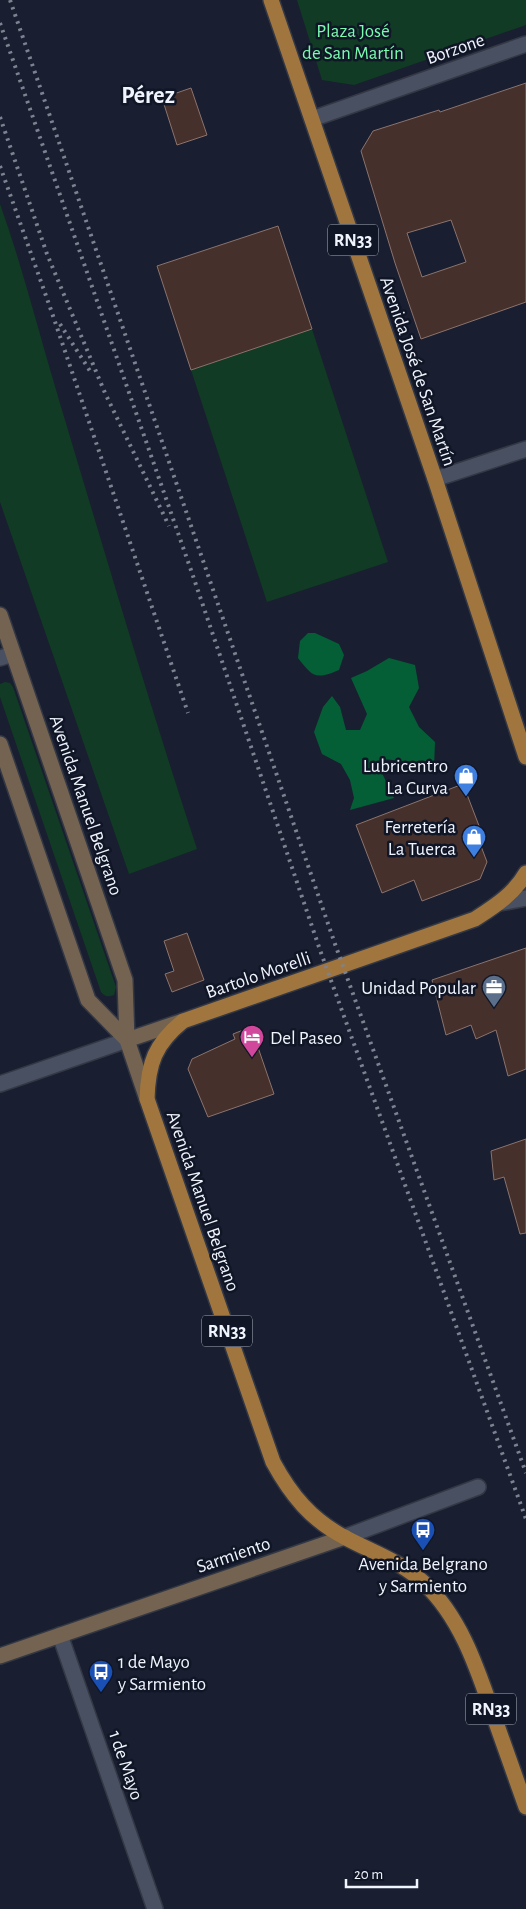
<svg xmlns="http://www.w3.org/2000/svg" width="526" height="1909" font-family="'Alegreya Sans',sans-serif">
<rect width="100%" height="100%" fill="#191f30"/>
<path fill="#113b24" d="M 297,0 L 526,0 L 526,25 L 354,85 L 322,80 Z
M 0,204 C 23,268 39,334 59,400 C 104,550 148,700 197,849 L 129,874 L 0,502 Z
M 312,329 L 388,562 L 267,602 L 191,370 Z
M 5,682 L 10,683 L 13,687 L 116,987 L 114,995 C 108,997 105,997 101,992 L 0,697 L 0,684 Z"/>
<path fill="#055f36" d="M 308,633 L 315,633 L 339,644 L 344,655 L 339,670 C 315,680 313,677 298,658 L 300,641 Z
M 389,658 L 415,665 L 419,688 L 409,707 L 419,727 L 435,742 L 434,768 C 416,766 399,759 380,759 L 382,773 L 394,798 L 350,810 L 354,798 L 350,780 L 341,764 L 322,754 L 314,732 L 323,707 L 332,696 L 340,707 L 346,730 L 360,730 L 367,714 L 351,678 L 367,671 Z"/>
<path fill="#45302b" stroke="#8c736d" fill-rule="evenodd" d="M 526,83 L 526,302 L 421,339 L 395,263 L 361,151 L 373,131 L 439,110 L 440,112 ZM 451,220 L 466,262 L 422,277 L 407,233 Z
M 191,88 L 207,135 L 177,145 L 162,98 Z
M 278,226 L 312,329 L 191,370 L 157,266 Z
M 463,784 L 481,831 L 476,833 L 487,862 L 480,879 L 422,901 L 414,880 L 382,893 L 356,825 Z
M 187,933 L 204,980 L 172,992 L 165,974 L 174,971 L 164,941 Z
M 526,948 L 526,1069 L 508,1076 L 496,1030 L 476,1039 L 471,1025 L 446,1035 L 432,980 Z
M 251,1027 L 274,1094 L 208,1117 L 188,1069 L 192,1059 L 235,1039 L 233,1034 Z
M 526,1139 L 526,1233 L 520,1234 L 504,1177 L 494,1180 L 491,1151 Z"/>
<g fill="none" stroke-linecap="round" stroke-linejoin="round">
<defs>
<path id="minor" d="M 312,119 L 526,44
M 435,479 L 526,449
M 0,658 L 13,654
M 345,1537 L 478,1487
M 60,1635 L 155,1909"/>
<path id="tertiary" d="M 500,903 L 526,898
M 0,1084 L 127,1040"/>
<path id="secondary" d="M 0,615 L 125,980 L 127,1040 L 147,1099
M 0,744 L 88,1000 L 127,1040
M 127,1040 L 183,1021
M 0,1656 L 345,1537"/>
<path id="primary" d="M 271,0 L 435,479 L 526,757
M 526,873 C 514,894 495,906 475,919 L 183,1021 C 155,1044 148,1063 147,1099 L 273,1462 C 291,1495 311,1520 346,1538 C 372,1552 402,1562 424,1583 C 461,1618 477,1668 493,1714 C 504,1745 515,1776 526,1807"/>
</defs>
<use href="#minor" stroke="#343845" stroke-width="18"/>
<use href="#tertiary" stroke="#343845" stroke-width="18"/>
<use href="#secondary" stroke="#343845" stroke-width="18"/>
<use href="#primary" stroke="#343845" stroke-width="18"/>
<use href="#minor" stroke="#485062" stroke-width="15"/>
<use href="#tertiary" stroke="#485062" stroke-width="15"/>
<use href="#secondary" stroke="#746350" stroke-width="15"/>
<use href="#primary" stroke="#a0763e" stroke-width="15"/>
<path stroke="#7d8290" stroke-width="4" stroke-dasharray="2.5 5" stroke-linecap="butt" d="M 10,0 L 335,944 L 526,1473
M 0,23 L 192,573 L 320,950 L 526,1519
M 0,117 L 47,254 L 105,393 L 169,526
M 0,166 L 51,310 L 188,713
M 60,324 L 90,371"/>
</g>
<defs>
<symbol id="shop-pin" viewBox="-11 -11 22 30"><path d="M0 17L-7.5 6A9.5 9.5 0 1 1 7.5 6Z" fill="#3f7fe0" stroke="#101626"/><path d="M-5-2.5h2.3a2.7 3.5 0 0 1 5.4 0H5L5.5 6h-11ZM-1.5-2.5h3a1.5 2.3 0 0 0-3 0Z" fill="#fff"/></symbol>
<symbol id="office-pin" viewBox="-11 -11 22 30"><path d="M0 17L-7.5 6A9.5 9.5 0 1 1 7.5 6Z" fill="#5c6f8a" stroke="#101626"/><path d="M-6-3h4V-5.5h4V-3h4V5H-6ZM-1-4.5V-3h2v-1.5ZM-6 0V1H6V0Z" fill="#fff"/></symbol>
<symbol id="hotel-pin" viewBox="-11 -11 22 30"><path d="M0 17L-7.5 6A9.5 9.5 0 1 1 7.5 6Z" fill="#d1479c" stroke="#101626"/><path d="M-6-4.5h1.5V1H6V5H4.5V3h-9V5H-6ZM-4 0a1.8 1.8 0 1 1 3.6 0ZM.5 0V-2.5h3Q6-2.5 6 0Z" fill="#fff"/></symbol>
<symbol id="bus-pin" viewBox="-11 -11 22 30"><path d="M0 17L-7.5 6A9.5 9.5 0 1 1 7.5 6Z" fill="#1a4fb4" stroke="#101626"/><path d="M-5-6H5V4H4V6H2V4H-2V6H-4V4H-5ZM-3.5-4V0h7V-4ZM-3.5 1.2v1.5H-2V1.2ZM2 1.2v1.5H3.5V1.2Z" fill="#fff"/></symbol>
</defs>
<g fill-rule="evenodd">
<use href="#shop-pin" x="452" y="762" width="28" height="38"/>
<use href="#shop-pin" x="460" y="823" width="28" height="38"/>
<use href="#office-pin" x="480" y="973" width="28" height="38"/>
<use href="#hotel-pin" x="238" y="1023" width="28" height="38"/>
<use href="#bus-pin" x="409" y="1516" width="28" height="38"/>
<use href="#bus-pin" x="87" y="1658" width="28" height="38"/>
</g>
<g text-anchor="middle" stroke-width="5" stroke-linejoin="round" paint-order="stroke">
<g fill="#101626" stroke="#adb1bc" stroke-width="1">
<rect x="328" y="224.5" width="50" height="31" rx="4"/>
<rect x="202" y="1315.5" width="50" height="31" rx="4"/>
<rect x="466" y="1693.5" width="50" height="31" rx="4"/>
</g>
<g font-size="18" font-weight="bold" fill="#f0f4fd">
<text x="353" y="246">RN33</text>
<text x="227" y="1337">RN33</text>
<text x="491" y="1715">RN33</text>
</g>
<g font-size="19" fill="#79fcaf" stroke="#101626">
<text x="353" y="37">Plaza José<tspan x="353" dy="22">de San Martín</tspan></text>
</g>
<g font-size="19" fill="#f0f4fd" stroke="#101626">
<text transform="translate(455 48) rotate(-19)" y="7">Borzone</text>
<text transform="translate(419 371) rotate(71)" y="7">Avenida José de San Martín</text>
<text transform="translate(87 805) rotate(71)" y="7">Avenida Manuel Belgrano</text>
<text transform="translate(258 974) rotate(-19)" y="7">Bartolo Morelli</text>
<text transform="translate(204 1201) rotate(71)" y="7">Avenida Manuel Belgrano</text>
<text transform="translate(233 1554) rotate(-19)" y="7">Sarmiento</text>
<text transform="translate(127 1765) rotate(71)" y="7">1 de Mayo</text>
</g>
<g font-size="19" fill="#f0f4fd" stroke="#101626" text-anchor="end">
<text x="448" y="772">Lubricentro<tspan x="448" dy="22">La Curva</tspan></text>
<text x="456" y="833">Ferretería<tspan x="456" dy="22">La Tuerca</tspan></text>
<text x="476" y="994">Unidad Popular</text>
<text x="270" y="1044" text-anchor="start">Del Paseo</text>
<text x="423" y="1570" text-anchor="middle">Avenida Belgrano<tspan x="423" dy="22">y Sarmiento</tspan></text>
<text x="118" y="1668" text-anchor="start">1 de Mayo<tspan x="118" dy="22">y Sarmiento</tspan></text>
</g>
<g font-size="24" font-weight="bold" fill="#f0f4fd" stroke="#101626">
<text x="148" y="103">Pérez</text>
</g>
</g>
<path d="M346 1879v8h71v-8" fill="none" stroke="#f0f4fd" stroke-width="2.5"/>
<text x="354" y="1879" font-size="15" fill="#f0f4fd" stroke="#101626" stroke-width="4" paint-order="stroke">20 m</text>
</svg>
